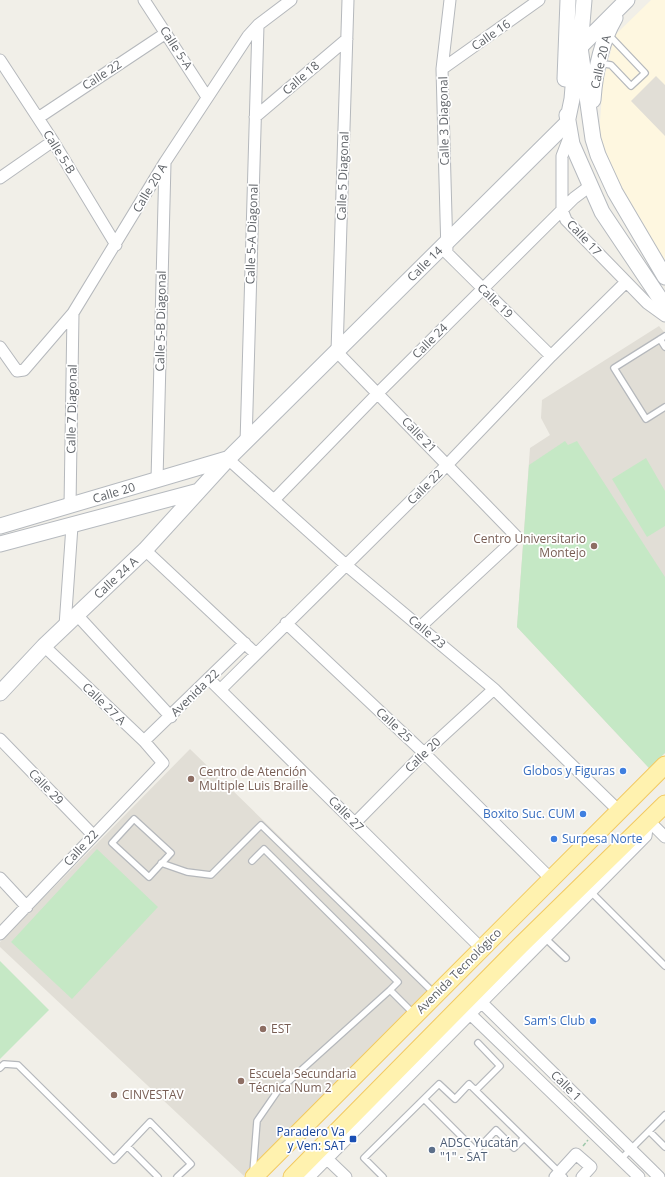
<svg xmlns="http://www.w3.org/2000/svg" width="665" height="1177" font-family="'Open Sans',sans-serif">
<rect width="100%" height="100%" fill="#f1efe8"/>
<path fill="#fef7e0" d="M 651,0 L 665,0 L 665,261 L 619,186 L 599,134 L 603,82 L 615,35 Z"/>
<path fill="#e1ded6" d="M 656,76 L 665,85 L 665,136 L 631,101 Z
M 659,326 L 664,332 L 662,336 L 665,339 L 665,753 L 649,768 L 517,627 L 530,448 L 550,435 L 541,418 L 542,400 Z
M 190,749 L 433,986 L 244,1176 L 0,947 L 0,942 Z"/>
<path fill="#c5e8c5" d="M 565,441 L 568,445 L 577,441 L 665,577 L 665,753 L 649,768 L 517,627 L 529,465 Z
M 646,458 L 665,491 L 665,526 L 647,537 L 612,479 Z
M 97,849 L 158,907 L 72,999 L 11,942 Z
M 0,961 L 49,1010 L 0,1059 Z"/>
<g fill="none" stroke-linecap="round" stroke-linejoin="round">
<defs>
<path id="lane" d="M 599,63 L 611,65 L 631,86 L 645,73 L 608,34
M 665,336 L 614,368 L 646,419 L 665,407
M 660,339 L 665,347
M 134,819 L 171,853 L 149,877 L 112,843 Z
M 252,861 L 264,849 L 398,982 L 390,990
M 161,863 L 187,872 L 211,875 L 261,825 L 434,993
M 590,891 L 665,966
M 545,938 L 566,958
M 0,1068 L 4,1064 L 18,1065 L 114,1160 L 150,1122 L 191,1164 L 177,1177
M 476,1090 L 500,1066 L 478,1043
M 424,1099 L 476,1151 L 496,1130 L 514,1148 L 524,1138
M 649,1131 L 665,1147
M 127,1146 L 158,1177
M 621,1159 L 665,1115
M 253,1172 L 257,1121 L 277,1092 L 390,990 L 414,1014
M 383,1177 L 364,1158 L 439,1084 L 455,1099 L 469,1084 L 564,1177"/>
<path id="street" d="M 144,0 L 207,97
M 348,0 L 337,352 L 517,537 L 420,627
M 450,0 L 442,69 L 447,253 L 551,356
M 0,60 L 53,141 L 116,245
M 442,69 L 539,0
M 255,117 L 347,39
M 38,118 L 166,33
M 570,135 L 562,156 L 562,210 L 566,220 L 647,303 L 665,316
M 0,178 L 53,141
M 0,347 L 17,371 L 24,370 L 73,313 L 165,162 L 248,36 L 258,25 L 291,0
M 246,443 L 258,25
M 228,459 L 346,565 L 494,689 L 619,811
M 157,480 L 165,163
M 274,500 L 378,393 L 574,198 L 590,186
M 70,506 L 73,313
M 145,550 L 255,653
M 77,615 L 171,717
M 286,623 L 424,753 L 551,879
M 65,626 L 72,526
M 209,679 L 482,949
M 220,690 L 447,465 L 551,356 L 626,282
M 0,739 L 93,835
M 144,741 L 245,643
M 649,821 L 665,837
M 355,823 L 424,753 L 494,689
M 0,878 L 27,907
M 0,934 L 163,763 L 144,741 L 44,646
M 477,998 L 659,1177
M 465,1009 L 639,1177
M 322,1154 L 346,1177
M 309,1177 L 646,836 L 648,821
M 555,1177 L 576,1154 L 591,1167 L 582,1177"/>
<path id="secondary" d="M 584,0 L 580,47 L 593,139 L 598,155 L 615,192 L 665,277
M 565,79 L 568,0
M 593,100 C 595,72 601,42 615,18
M 567,115 L 572,144 L 602,212 L 665,306
M 0,526 L 227,459
M 0,544 L 199,491
M 0,693 L 44,646 L 145,550 L 228,459 L 567,123 L 572,99 L 575,63 L 580,47 L 627,0"/>
<path id="primary" d="M 254,1177 L 665,765
M 292,1177 L 521,945 L 665,804"/>
</defs>
<use href="#lane" stroke="#b5b8bc" stroke-width="8"/>
<use href="#street" stroke="#b5b8bc" stroke-width="13"/>
<use href="#secondary" stroke="#b6babf" stroke-width="17"/>
<use href="#primary" stroke="#f2c960" stroke-width="19"/>
<path stroke="#9cc7a9" stroke-width="1.5" stroke-dasharray="4 2" stroke-linecap="butt" d="M 583,1146 L 588,1140"/>
<use href="#lane" stroke="#fff" stroke-width="5.5"/>
<use href="#street" stroke="#fff" stroke-width="11"/>
<use href="#secondary" stroke="#fff" stroke-width="15"/>
<use href="#primary" stroke="#fff2af" stroke-width="17"/>
</g>
<g fill="#8d6e63" stroke="#fff" stroke-width="1.5">
<circle cx="594" cy="546" r="4"/>
<circle cx="191" cy="779" r="4"/>
<circle cx="263" cy="1029" r="4"/>
<circle cx="241" cy="1081" r="4"/>
<circle cx="114" cy="1095" r="4"/>
</g>
<g fill="#3f7fe0" stroke="#fff" stroke-width="1.5">
<circle cx="623" cy="771" r="4"/>
<circle cx="583" cy="814" r="4"/>
<circle cx="554" cy="839" r="4"/>
<circle cx="593" cy="1021" r="4"/>
</g>
<rect fill="#1a4fb4" stroke="#fff" stroke-width="1.5" x="349" y="1135" width="8" height="8" rx="2"/>
<circle fill="#5c6f8a" stroke="#fff" stroke-width="1.5" cx="432" cy="1150" r="4"/>
<g text-anchor="middle" stroke-width="3.5" stroke-linejoin="round" paint-order="stroke">
<g font-size="12" fill="#5f6368" stroke="#fff">
<text transform="translate(491 35) rotate(-35)" y="4">Calle 16</text>
<text transform="translate(176 48) rotate(57)" y="4">Calle 5-A</text>
<text transform="translate(601 62) rotate(-77)" y="4">Calle 20 A</text>
<text transform="translate(102 75) rotate(-33)" y="4">Calle 22</text>
<text transform="translate(301 78) rotate(-41)" y="4">Calle 18</text>
<text transform="translate(444 121) rotate(-91)" y="4">Calle 3 Diagonal</text>
<text transform="translate(59 152) rotate(58)" y="4">Calle 5-B</text>
<text transform="translate(343 176) rotate(-88)" y="4">Calle 5 Diagonal</text>
<text transform="translate(150 188) rotate(-59)" y="4">Calle 20 A</text>
<text transform="translate(252 234) rotate(-88)" y="4">Calle 5-A Diagonal</text>
<text transform="translate(584 238) rotate(47)" y="4">Calle 17</text>
<text transform="translate(425 264) rotate(-45)" y="4">Calle 14</text>
<text transform="translate(495 301) rotate(44)" y="4">Calle 19</text>
<text transform="translate(161 321) rotate(-89)" y="4">Calle 5-B Diagonal</text>
<text transform="translate(430 341) rotate(-45)" y="4">Calle 24</text>
<text transform="translate(72 409) rotate(-89)" y="4">Calle 7 Diagonal</text>
<text transform="translate(419 435) rotate(46)" y="4">Calle 21</text>
<text transform="translate(425 487) rotate(-45)" y="4">Calle 22</text>
<text transform="translate(114 493) rotate(-17)" y="4">Calle 20</text>
<text transform="translate(116 578) rotate(-43)" y="4">Calle 24 A</text>
<text transform="translate(427 632) rotate(40)" y="4">Calle 23</text>
<text transform="translate(195 693) rotate(-44)" y="4">Avenida 22</text>
<text transform="translate(104 704) rotate(44)" y="4">Calle 27 A</text>
<text transform="translate(394 725) rotate(43)" y="4">Calle 25</text>
<text transform="translate(423 755) rotate(-44)" y="4">Calle 20</text>
<text transform="translate(46 787) rotate(46)" y="4">Calle 29</text>
<text transform="translate(346 814) rotate(45)" y="4">Calle 27</text>
<text transform="translate(81 848) rotate(-47)" y="4">Calle 22</text>
<text transform="translate(459 971) rotate(-45)" y="4">Avenida Tecnológico</text>
<text transform="translate(566 1086) rotate(45)" y="4">Calle 1</text>
</g>
<g font-size="12" fill="#785e54" stroke="#fff" text-anchor="start">
<text x="586" y="543" text-anchor="end">Centro Universitario<tspan x="586" dy="14">Montejo</tspan></text>
<text x="199" y="776">Centro de Atención<tspan x="199" dy="14">Multiple Luis Braille</tspan></text>
<text x="271" y="1033">EST</text>
<text x="249" y="1078">Escuela Secundaria<tspan x="249" dy="14">Técnica Num 2</tspan></text>
<text x="122" y="1099">CINVESTAV</text>
</g>
<g font-size="12" fill="#366cbe" stroke="#fff" text-anchor="end">
<text x="615" y="775">Globos y Figuras</text>
<text x="575" y="818">Boxito Suc. CUM</text>
<text x="562" y="843" text-anchor="start">Surpesa Norte</text>
<text x="585" y="1025">Sam's Club</text>
</g>
<g font-size="12" fill="#164399" stroke="#fff" text-anchor="end">
<text x="345" y="1136">Paradero Va<tspan x="345" dy="14">y Ven: SAT</tspan></text>
</g>
<g font-size="12" fill="#4e5e75" stroke="#fff" text-anchor="start">
<text x="440" y="1147">ADSC Yucatán<tspan x="440" dy="14">"1" - SAT</tspan></text>
</g>
</g>
</svg>
